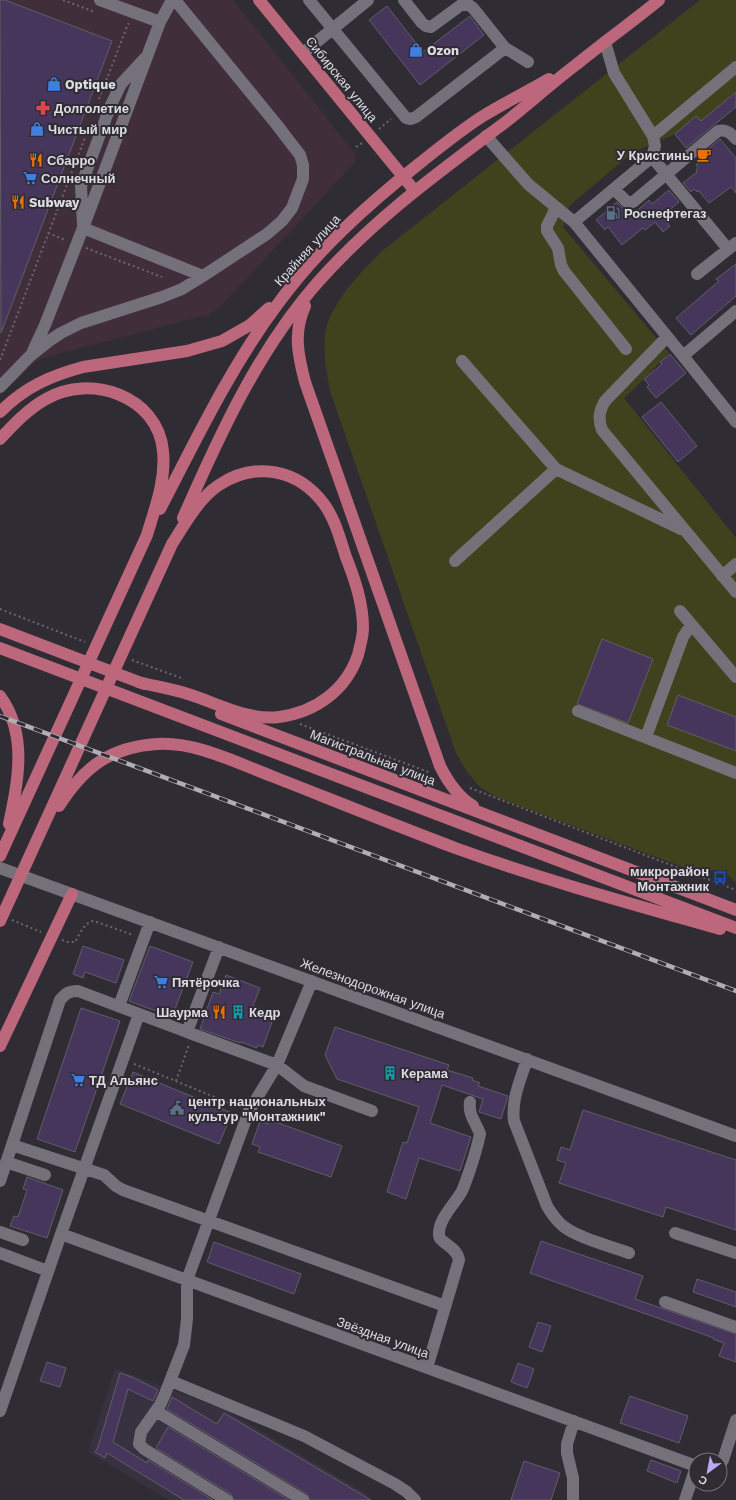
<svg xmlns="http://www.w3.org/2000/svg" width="736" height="1500" font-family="'Work Sans',sans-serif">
<rect width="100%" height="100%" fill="#2f2c34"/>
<path fill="#402f3a" d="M 0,0 L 233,0 L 356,155 L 355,162 L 222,305 L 210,314 L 43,358 L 36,362 L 0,395 Z"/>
<path fill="#383240" d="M 115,1368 L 227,1411 L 369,1495 L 366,1500 L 169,1500 L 88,1452 Z"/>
<path fill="#3f421d" d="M 700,0 L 736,0 L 736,92 L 701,121 L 696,116 L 675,134 L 632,153 L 569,206 L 563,227 L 669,353 L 644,379 L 624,398 L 736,538 L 736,883 C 724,868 713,869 696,872 L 496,797 L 480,787 L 467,772 L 456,753 L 330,391 C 327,373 323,355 325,336 C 327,306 362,271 382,251 Z"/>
<path fill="#47365c" stroke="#615d67" d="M 0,0 L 5,0 L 112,41 L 1,333 Z
M 387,6 L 423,52 L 470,16 L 484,35 L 420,85 L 369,20 Z
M 736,92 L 736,107 L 686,148 L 675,134 L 696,116 L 701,121 Z
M 720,139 L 736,158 L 736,193 L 731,187 L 709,203 L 698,190 L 697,192 L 694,189 L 691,192 L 683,183 L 697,172 L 696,170 L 698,168 L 696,165 L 705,157 L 702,154 Z
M 669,190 L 679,202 L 662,216 L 670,226 L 663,232 L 655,222 L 645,230 L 643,228 L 622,245 L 608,227 L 605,230 L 596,220 L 617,202 L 631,216 L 649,200 L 652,204 Z
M 736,264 L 736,296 L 691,335 L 676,318 L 719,281 L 716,279 Z
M 670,354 L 686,373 L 656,398 L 647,387 L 649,385 L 644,379 L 662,364 L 660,362 Z
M 661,402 L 697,446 L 678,462 L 642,417 Z
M 602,639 L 653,659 L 628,723 L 577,704 Z
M 678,695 L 736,717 L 736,751 L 667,725 Z
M 83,946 L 124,960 L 116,983 L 85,972 L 83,978 L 73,974 Z
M 150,946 L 193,962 L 172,1017 L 129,1001 Z
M 226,975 L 260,988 L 253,1006 L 275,1014 L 263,1047 L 258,1045 L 257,1048 L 241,1042 L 240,1043 L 200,1029 L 213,992 L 219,994 Z
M 81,1008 L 120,1021 L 75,1152 L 37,1139 Z
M 335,1027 L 449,1065 L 447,1070 L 473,1078 L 472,1080 L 480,1083 L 478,1086 L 508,1096 L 501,1119 L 479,1112 L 483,1099 L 442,1085 L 430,1123 L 471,1137 L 460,1171 L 419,1158 L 406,1199 L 387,1192 L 403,1142 L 407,1143 L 419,1107 L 337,1079 L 325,1055 Z
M 133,1072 L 232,1113 L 219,1144 L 120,1104 Z
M 583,1110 L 736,1160 L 736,1230 L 666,1207 L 663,1217 L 559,1183 L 566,1163 L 557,1160 L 561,1147 L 570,1150 Z
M 270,1120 L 342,1146 L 331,1177 L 258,1152 L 260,1147 L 252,1144 L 260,1121 L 268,1124 Z
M 27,1177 L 63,1190 L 47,1238 L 10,1226 L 14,1216 L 18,1217 L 27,1190 L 23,1189 Z
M 541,1241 L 643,1276 L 635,1299 L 736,1334 L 736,1362 L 719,1356 L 724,1343 L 713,1339 L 714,1338 L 530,1273 Z
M 214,1242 L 301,1274 L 294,1294 L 207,1262 Z
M 697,1279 L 736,1292 L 736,1307 L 693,1292 Z
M 538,1322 L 551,1326 L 542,1352 L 529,1347 Z
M 47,1362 L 66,1368 L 60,1387 L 40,1381 Z
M 518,1363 L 534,1369 L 527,1388 L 511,1382 Z
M 120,1373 L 132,1377 L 158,1390 L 153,1401 L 128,1389 L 113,1442 L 147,1463 L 148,1460 L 213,1500 L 184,1500 L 107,1453 L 105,1458 L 95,1452 L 98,1447 Z
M 630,1396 L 688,1416 L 679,1443 L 620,1423 Z
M 172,1397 L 217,1424 L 224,1413 L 371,1500 L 310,1500 L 307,1494 L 167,1409 Z
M 168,1427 L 289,1500 L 234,1500 L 231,1494 L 156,1448 Z
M 651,1460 L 681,1471 L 677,1483 L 647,1471 Z
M 524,1461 L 560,1473 L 551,1500 L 511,1500 Z"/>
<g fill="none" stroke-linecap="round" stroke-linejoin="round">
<path stroke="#69666e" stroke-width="2" stroke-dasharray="2 3" stroke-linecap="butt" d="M 63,0 L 95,12
M 99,99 L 128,24 L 129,24
M 379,129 L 391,119
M 356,147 L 362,143
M 48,233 L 65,240
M 86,248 L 162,277
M 0,360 L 86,135
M 0,609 L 85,642
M 132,660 L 184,679
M 300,724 L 431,773
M 470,788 L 736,890
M 12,920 L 41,932
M 62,940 L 68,942 L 75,942 C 80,934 84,922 94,921 L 133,935
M 134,1064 L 239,1107
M 176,1081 L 189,1045"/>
<path stroke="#75717b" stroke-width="12" d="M 100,0 L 160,22
M 309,0 L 406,118 L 411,119 L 416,117 L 505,48 L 528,62
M 404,0 L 422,23 L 426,26 L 431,27 L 461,5 L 469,5 L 473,8 L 505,48
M 303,53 L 368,0
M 486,136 L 528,184 L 574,222 L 652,157 L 655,146 L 653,136 L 614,73 L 605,42
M 653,136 L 736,67
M 652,157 L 728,249
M 614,189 L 627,202 L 633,202 L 718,131 C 726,129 731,133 736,139
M 556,208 L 547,226 L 547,231 L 558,248 L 561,265 L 564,271 L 626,349
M 574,222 L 683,356 L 736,311
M 83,225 L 81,186 L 110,107 L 121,84 L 145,58
M 83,228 L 203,276
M 697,274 L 736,243
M 667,337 L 605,401 C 599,411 598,419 602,430 L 736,592
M 33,351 L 45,325 L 83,228 L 160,22 L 172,0
M 683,356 L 736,422
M 462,361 L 556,469 L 681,529
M 0,387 L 30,356 L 49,341 L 61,333 L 81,323 L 162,297 L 182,289 L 203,276 L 267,234 L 282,221 L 292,208 L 303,179 L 303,165 L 300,155 L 277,125 L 175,0
M 455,561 L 556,469
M 722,576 L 736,564
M 680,611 L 736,677
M 578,711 L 736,773
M 646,737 L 683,637 L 687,631 L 693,626
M 0,868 L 736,1136
M 219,947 L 187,1032 L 277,1065 L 304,1086 L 372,1111
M 119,1006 L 150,922
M 527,1059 C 521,1079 511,1099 514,1121 L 547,1206 C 551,1213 556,1220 563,1226 C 578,1238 610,1246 629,1253
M 12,1145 L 104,1175 L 116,1186 L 123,1190 L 445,1306
M 6,1162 L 45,1175
M 0,1181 L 60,1000 C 66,993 69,991 78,991 L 187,1032
M 0,1232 L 23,1240
M 675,1233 L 736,1253
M 61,1234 L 696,1466
M 0,1253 L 48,1271
M 665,1302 L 736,1327
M 427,1368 L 459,1260 C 457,1246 439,1243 439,1235 C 438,1219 455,1204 462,1191 C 468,1177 477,1149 480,1134 C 476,1122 468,1115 470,1102
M 171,1381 L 304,1436 L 395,1484 L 407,1492 L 415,1500
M 0,1411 L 61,1234 L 139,1014
M 156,1411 L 303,1500
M 720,1465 L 723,1460 L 736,1420
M 227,1500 L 144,1449 L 139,1444 L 141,1432 L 160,1405 L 165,1394 L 184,1345 L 187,1319 L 187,1280 L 249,1111 L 277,1065 L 312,981
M 573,1500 L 573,1478 L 567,1453 L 567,1444 L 574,1421
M 685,1500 L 696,1467"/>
<path stroke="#bd677c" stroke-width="12" d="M 259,0 L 414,190
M 305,306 C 293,333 298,355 305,382 L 440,766 C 448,782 458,797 473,806
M 0,412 C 25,387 50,376 83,367 L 187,351 L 222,341 L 250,325 L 269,308
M 0,439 C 14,424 28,409 46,399 C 90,373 158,396 163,451 C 166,480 155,508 147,535 L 0,856
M 160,509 C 196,440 230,368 277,305 C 317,250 367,205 420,163 C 440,147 461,130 483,116 C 504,103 527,92 549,79
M 183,518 C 219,436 258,350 318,282 C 375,218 439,172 507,121 C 531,102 553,82 577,64 C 604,42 632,22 659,0
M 0,629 L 144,684
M 0,648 L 736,928
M 0,696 C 28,734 18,781 9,824
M 221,714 L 736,910
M 59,806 C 84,767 110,747 157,744 C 195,741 239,764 274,777 C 335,801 397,826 458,849 C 544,880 632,904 720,929
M 0,921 L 172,544 C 184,525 199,498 219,485 C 255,461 298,469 324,504 C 335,519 340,539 346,557 C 355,580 363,603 363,628 C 363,637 360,646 358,655 C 346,690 316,712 279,717 C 248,721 217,703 188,694 C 172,689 154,686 138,682
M 0,1046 L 72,894"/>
<defs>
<path id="rail" d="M 0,716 L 736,991"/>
</defs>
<use href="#rail" stroke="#b0adb4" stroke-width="4.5"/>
<use href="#rail" stroke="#2f2c34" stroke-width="3" stroke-dasharray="9" stroke-linecap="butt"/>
</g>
<defs>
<symbol id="shop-bare" viewBox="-9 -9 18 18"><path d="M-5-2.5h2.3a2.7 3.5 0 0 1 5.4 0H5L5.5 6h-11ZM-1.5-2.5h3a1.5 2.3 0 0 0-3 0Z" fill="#3f7fe0" stroke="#2f2c34" stroke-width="2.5" paint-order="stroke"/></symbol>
<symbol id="pharmacy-bare" viewBox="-9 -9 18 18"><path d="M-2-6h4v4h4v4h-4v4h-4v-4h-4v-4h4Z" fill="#e0444e" stroke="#2f2c34" stroke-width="2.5" paint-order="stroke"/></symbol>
<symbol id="cafe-bare" viewBox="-9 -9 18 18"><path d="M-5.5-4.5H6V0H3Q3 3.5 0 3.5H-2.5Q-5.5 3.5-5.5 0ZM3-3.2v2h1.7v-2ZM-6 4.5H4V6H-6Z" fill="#e8710a" stroke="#2f2c34" stroke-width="2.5" paint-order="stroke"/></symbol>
<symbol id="restaurant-bare" viewBox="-9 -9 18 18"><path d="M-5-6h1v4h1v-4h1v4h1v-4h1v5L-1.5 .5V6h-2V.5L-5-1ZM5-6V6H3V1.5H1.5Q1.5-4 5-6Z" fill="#e8710a" stroke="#2f2c34" stroke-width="2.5" paint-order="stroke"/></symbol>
<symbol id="supermarket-bare" viewBox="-9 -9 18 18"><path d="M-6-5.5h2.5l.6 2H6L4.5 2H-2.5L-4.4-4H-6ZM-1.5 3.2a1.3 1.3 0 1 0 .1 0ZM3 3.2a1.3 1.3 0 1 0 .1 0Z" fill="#3f7fe0" stroke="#2f2c34" stroke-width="2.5" paint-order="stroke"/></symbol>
<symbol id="fuel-bare" viewBox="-9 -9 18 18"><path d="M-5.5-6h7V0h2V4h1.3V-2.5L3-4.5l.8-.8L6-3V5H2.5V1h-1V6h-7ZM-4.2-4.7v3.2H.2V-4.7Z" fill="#5c6f8a" stroke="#2f2c34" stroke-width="2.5" paint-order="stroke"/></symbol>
<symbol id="bus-bare" viewBox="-9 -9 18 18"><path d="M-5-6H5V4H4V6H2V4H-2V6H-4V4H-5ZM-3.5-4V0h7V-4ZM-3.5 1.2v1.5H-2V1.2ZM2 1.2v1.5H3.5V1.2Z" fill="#1a4fb4" stroke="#2f2c34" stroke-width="2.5" paint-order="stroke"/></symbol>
<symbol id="building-bare" viewBox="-9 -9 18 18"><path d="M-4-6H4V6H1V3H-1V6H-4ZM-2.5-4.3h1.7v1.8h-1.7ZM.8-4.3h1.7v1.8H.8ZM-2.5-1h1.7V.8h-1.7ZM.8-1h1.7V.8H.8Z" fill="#0f9aa8" stroke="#2f2c34" stroke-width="2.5" paint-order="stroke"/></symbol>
<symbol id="civic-bare" viewBox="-9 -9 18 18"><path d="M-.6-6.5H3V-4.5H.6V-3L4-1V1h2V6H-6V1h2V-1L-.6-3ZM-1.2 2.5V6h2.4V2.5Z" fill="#5c6f8a" stroke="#2f2c34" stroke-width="2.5" paint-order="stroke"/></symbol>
</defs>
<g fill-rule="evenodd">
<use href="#shop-bare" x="406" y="40" width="20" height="20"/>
<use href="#shop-bare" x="44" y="74" width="20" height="20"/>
<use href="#pharmacy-bare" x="33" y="98" width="20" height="20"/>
<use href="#shop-bare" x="27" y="119" width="20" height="20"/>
<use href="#cafe-bare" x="694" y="145" width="20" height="20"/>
<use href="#restaurant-bare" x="26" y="150" width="20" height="20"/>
<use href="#supermarket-bare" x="20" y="168" width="20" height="20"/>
<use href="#restaurant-bare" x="8" y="192" width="20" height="20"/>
<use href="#fuel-bare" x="603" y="203" width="20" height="20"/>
<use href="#bus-bare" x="710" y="868" width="20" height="20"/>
<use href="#supermarket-bare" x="151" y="972" width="20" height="20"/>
<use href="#restaurant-bare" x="209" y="1002" width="20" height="20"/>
<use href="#building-bare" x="228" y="1002" width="20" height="20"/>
<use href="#building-bare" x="380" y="1063" width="20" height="20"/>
<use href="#supermarket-bare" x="68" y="1070" width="20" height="20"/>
<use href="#civic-bare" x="167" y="1098" width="20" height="20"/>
</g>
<g text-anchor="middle" stroke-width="4" stroke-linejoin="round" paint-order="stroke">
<g font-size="13" font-weight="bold" fill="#dfdde3" stroke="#2f2c34" text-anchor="start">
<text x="427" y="55">Ozon</text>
<text x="65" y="89">Optique</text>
<text x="54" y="113">Долголетие</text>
<text x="48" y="134">Чистый мир</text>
<text x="693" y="160" text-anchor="end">У Кристины</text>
<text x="47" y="165">Сбарро</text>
<text x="41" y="183">Солнечный</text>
<text x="29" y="207">Subway</text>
<text x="624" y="218">Роснефтегаз</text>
<text x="709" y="876" text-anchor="end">микрорайон<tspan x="709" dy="15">Монтажник</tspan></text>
<text x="172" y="987">Пятёрочка</text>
<text x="208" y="1017" text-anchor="end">Шаурма</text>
<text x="249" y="1017">Кедр</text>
<text x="401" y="1078">Керама</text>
<text x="89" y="1085">ТД Альянс</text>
<text x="188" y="1106">центр национальных<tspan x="188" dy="15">культур "Монтажник"</tspan></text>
</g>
<g font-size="13" fill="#dfdde3" stroke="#2f2c34">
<text transform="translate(342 79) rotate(51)" y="5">Сибирская улица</text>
<text transform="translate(307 250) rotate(-48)" y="5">Крайняя улица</text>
<text transform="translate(373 757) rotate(21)" y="5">Магистральная улица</text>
<text transform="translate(373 988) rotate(20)" y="5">Железнодорожная улица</text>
<text transform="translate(383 1337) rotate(20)" y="5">Звёздная улица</text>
</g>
</g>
<g transform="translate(708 1472) rotate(212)"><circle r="19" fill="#2f2c34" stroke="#75737a"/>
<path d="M0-3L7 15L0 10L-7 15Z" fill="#baaaf6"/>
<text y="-6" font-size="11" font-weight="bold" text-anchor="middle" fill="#dfdde3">С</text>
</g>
</svg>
